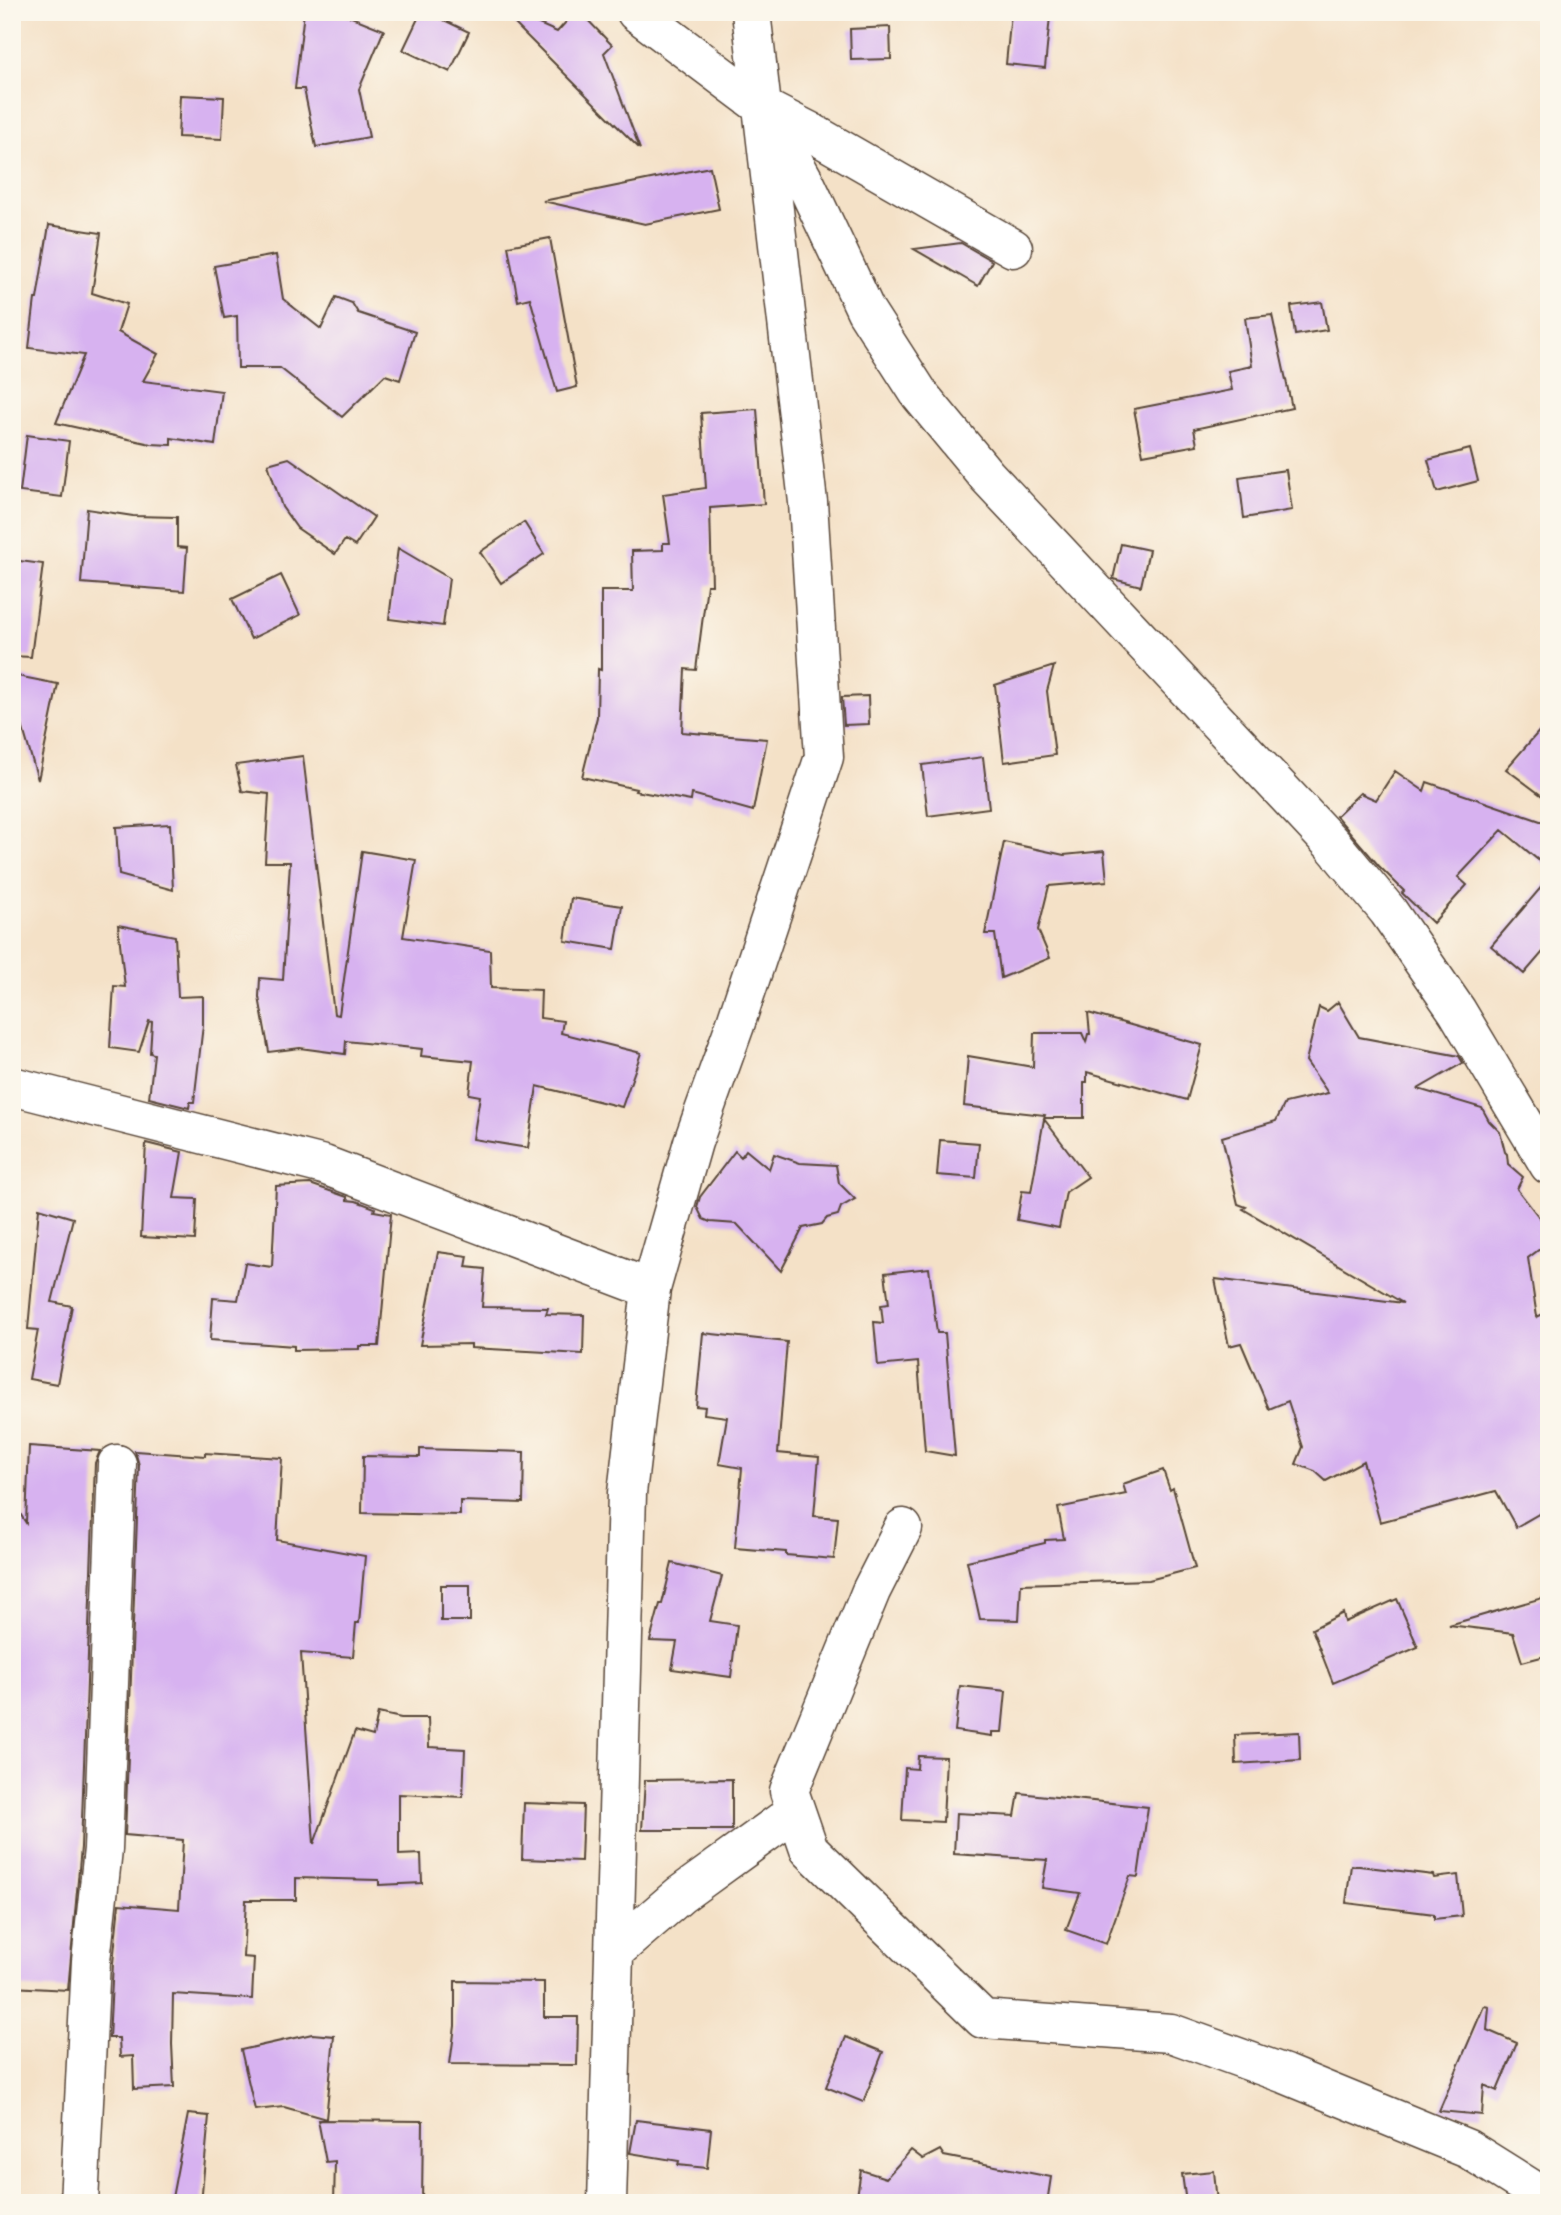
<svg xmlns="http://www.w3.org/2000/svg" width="1561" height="2215" font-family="Mynerve,sans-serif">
<rect width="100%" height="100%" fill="#fbf7ec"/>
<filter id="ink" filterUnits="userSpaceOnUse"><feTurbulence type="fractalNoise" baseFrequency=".0143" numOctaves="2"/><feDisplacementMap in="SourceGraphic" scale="14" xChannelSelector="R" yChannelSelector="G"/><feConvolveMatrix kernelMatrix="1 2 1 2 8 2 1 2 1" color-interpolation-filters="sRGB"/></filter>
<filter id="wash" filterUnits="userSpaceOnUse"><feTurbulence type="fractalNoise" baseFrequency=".00686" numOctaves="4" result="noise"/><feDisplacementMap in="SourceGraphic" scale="28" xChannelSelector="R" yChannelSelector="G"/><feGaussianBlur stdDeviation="1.57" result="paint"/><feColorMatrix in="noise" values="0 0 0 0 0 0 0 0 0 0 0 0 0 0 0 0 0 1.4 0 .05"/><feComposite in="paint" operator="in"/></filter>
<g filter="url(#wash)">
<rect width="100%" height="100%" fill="#f4e1c7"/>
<g id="blocks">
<path fill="#d7b2f0" d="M 304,12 L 339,12 L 384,30 L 359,89 L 369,137 L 316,147 L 304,89 L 295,89 Z
M 421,12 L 427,12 L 469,32 L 450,72 L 403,50 Z
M 503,12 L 512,12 L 557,32 L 575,12 L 580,12 L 612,45 L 604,53 L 640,149 Z
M 1011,13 L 1050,16 L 1045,68 L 1006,64 Z
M 890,27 L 891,59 L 851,60 L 850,29 Z
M 180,95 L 224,97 L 222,139 L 178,137 Z
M 710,167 L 719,209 L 645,224 L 543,201 Z
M 49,225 L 101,233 L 92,293 L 127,304 L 118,332 L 158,354 L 143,381 L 222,391 L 215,445 L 171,438 L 171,445 L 151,444 L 56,423 L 84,355 L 29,348 L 35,299 L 37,299 Z
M 550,238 L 577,387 L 557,392 L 530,298 L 518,301 L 508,246 Z
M 961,243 L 992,261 L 978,286 L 914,249 Z
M 276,255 L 283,299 L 321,329 L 336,297 L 352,303 L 358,313 L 415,332 L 400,380 L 385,375 L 342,417 L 280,368 L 238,368 L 237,316 L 224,318 L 214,266 Z
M 1322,302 L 1327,330 L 1295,335 L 1291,306 Z
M 1272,315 L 1292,408 L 1194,429 L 1197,445 L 1143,455 L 1134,409 L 1232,390 L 1228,371 L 1252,366 L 1245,318 Z
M 757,409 L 764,504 L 710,508 L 712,585 L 707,585 L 696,670 L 685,669 L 682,732 L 767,739 L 753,811 L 692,794 L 691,801 L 635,791 L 636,789 L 582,777 L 597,717 L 598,669 L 601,670 L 601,591 L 633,591 L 632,551 L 663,550 L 663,543 L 670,543 L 663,494 L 706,488 L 701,413 Z
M 27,435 L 69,441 L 62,497 L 20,492 Z
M 1470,449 L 1478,481 L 1437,492 L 1428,460 Z
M 289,458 L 374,517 L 355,546 L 345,540 L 335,554 L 297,528 L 282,507 L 268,464 Z
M 1286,470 L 1292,510 L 1244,518 L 1239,477 Z
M 87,509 L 133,516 L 177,517 L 177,547 L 187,548 L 184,591 L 81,583 Z
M 524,522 L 544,554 L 501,583 L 480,552 Z
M 1121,544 L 1149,550 L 1141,586 L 1113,579 Z
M 398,548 L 449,578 L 443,626 L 389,619 Z
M 12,560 L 43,564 L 31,657 L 12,656 Z
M 281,575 L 300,615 L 251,639 L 232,599 Z
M 1054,666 L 1047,691 L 1055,755 L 1004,762 L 995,685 Z
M 12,675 L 58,684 L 38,780 L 12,691 Z
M 868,696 L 869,724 L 844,725 L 842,697 Z
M 1549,720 L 1549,801 L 1506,769 Z
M 303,756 L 334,1014 L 339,1015 L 362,851 L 416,860 L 403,937 L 490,950 L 491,988 L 541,990 L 540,1018 L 563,1021 L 561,1033 L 641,1053 L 622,1107 L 537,1086 L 528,1148 L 473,1139 L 480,1096 L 469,1094 L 473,1061 L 421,1056 L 422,1049 L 346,1041 L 345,1054 L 300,1048 L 269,1052 L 259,997 L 260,978 L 283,980 L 290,862 L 265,862 L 269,794 L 242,791 L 236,765 Z
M 983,757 L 989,808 L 928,816 L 922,765 Z
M 1395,771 L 1424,791 L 1427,782 L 1549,824 L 1549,869 L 1502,830 L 1458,877 L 1467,885 L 1433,923 L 1402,893 L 1404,891 L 1379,866 L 1336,816 L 1360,793 L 1376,800 Z
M 170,824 L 173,890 L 119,875 L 116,827 Z
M 1004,842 L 1064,855 L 1104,851 L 1107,881 L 1049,886 L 1038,930 L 1050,958 L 1001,978 L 995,934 L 985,934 Z
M 1549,878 L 1549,945 L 1524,974 L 1491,946 Z
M 571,898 L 622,906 L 615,949 L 565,941 Z
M 118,925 L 175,936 L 178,997 L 203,996 L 203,1025 L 194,1102 L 190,1102 L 189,1108 L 149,1098 L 154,1054 L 150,1053 L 152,1022 L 149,1021 L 139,1052 L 110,1048 L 114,986 L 125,987 Z
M 1338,1002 L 1359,1037 L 1459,1056 L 1463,1063 L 1418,1089 L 1482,1108 L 1489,1121 L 1500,1132 L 1505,1152 L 1507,1154 L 1508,1164 L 1523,1177 L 1517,1189 L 1549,1230 L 1549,1242 L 1528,1258 L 1537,1317 L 1549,1311 L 1549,1508 L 1516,1527 L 1496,1491 L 1380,1522 L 1363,1461 L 1326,1481 L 1315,1471 L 1296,1464 L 1303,1447 L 1288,1401 L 1269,1409 L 1241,1343 L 1229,1346 L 1215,1279 L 1403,1303 L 1243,1209 L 1246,1207 L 1238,1204 L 1222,1137 L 1276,1121 L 1285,1103 L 1328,1093 L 1306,1061 L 1319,1007 L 1327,1011 Z
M 1088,1013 L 1202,1045 L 1187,1100 L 1087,1072 L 1087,1082 L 1084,1082 L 1084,1118 L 1044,1118 L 1045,1115 L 964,1106 L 968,1056 L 1033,1067 L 1034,1033 L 1082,1033 L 1086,1042 L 1088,1034 L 1090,1034 Z
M 1044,1119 L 1088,1177 L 1066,1192 L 1059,1228 L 1017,1220 L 1022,1191 L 1031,1192 Z
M 940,1140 L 979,1143 L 976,1178 L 937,1175 Z
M 146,1143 L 182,1152 L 174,1198 L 197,1199 L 195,1240 L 141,1237 Z
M 746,1150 L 769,1169 L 774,1154 L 800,1163 L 836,1165 L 839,1183 L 855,1199 L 841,1207 L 838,1215 L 827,1218 L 822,1224 L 803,1228 L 781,1271 L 737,1224 L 710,1222 L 703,1219 L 697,1207 L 700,1197 L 735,1151 L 741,1157 Z
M 310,1184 L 347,1197 L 347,1200 L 356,1201 L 375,1208 L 374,1211 L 391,1214 L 379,1346 L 359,1346 L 359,1349 L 294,1350 L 294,1346 L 210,1340 L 213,1298 L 238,1300 L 245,1263 L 272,1267 L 276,1186 Z
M 39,1208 L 73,1218 L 52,1302 L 72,1306 L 57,1384 L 29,1379 L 38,1330 L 28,1329 Z
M 438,1252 L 468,1256 L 466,1267 L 485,1269 L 482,1307 L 548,1308 L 546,1314 L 584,1315 L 583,1354 L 471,1348 L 471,1344 L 420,1345 Z
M 929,1268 L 937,1333 L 945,1333 L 955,1456 L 925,1451 L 918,1362 L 878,1366 L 874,1322 L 883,1323 L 881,1305 L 889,1304 L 885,1273 Z
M 703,1333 L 787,1342 L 778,1453 L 819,1457 L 814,1516 L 838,1518 L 834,1559 L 786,1555 L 786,1552 L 735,1548 L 742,1468 L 719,1464 L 727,1417 L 704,1414 L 705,1407 L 696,1406 Z
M 29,1446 L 100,1451 L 95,1463 L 81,1847 L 68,1990 L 12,1987 L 15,1938 L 12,1938 L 12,1501 L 26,1523 Z
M 420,1449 L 524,1452 L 523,1503 L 460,1501 L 460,1515 L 362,1513 L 363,1456 L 420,1457 Z
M 135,1451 L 205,1456 L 205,1453 L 282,1458 L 277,1540 L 365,1556 L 359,1623 L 356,1623 L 353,1657 L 301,1653 L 314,1844 L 355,1731 L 373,1736 L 378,1713 L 401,1718 L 428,1718 L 429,1747 L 465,1749 L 463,1797 L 399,1794 L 399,1855 L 421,1854 L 422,1883 L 379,1885 L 379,1880 L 296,1878 L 296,1900 L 246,1900 L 243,1957 L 254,1958 L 252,1999 L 173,1994 L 172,2044 L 174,2087 L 134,2089 L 133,2056 L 120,2057 L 119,2038 L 109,2038 L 113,1963 L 119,1904 L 179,1909 L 183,1840 L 125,1835 L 139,1465 Z
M 1163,1470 L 1170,1490 L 1173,1488 L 1195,1568 L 1149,1580 L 1021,1584 L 1019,1620 L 980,1619 L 967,1561 L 1045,1543 L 1045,1540 L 1064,1539 L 1058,1508 L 1126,1494 L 1123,1484 Z
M 672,1563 L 722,1576 L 710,1621 L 737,1625 L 731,1677 L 672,1669 L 677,1642 L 650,1641 L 660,1604 L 662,1604 Z
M 441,1585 L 470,1585 L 470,1621 L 441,1621 Z
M 1549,1596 L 1549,1655 L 1522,1662 L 1513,1633 L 1449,1625 Z
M 1397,1599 L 1418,1647 L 1333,1683 L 1312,1629 L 1343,1613 L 1345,1622 Z
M 960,1686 L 1006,1691 L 1002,1732 L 992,1732 L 992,1736 L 955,1731 Z
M 1299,1732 L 1300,1760 L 1236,1764 L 1235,1735 Z
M 918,1756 L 946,1757 L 943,1822 L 902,1820 L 905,1768 L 917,1769 Z
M 732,1779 L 732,1830 L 642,1830 L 645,1780 Z
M 1019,1793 L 1148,1807 L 1138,1877 L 1130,1876 L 1106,1944 L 1066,1930 L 1080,1893 L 1042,1888 L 1047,1860 L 954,1854 L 956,1813 L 1015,1816 Z
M 524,1803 L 583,1805 L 581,1861 L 522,1859 Z
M 1351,1865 L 1433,1875 L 1434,1878 L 1458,1875 L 1462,1916 L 1434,1919 L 1434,1914 L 1346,1903 Z
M 455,1981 L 544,1982 L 544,2017 L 578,2017 L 577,2065 L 450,2064 L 455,2026 Z
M 1484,2006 L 1489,2007 L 1487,2030 L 1517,2043 L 1497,2091 L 1484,2085 L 1482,2115 L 1439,2111 Z
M 312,2034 L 334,2036 L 326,2119 L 284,2107 L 255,2110 L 241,2050 Z
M 846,2037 L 883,2052 L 863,2102 L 826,2087 Z
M 188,2114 L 209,2116 L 201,2203 L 171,2203 Z
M 318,2120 L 423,2121 L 422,2203 L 334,2203 L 335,2161 L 326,2162 Z
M 636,2120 L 711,2129 L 707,2168 L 678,2165 L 679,2161 L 630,2153 Z
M 911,2150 L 923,2159 L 940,2150 L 944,2156 L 1051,2177 L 1047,2203 L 856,2203 L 861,2170 L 886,2178 Z
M 1214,2171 L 1217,2203 L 1186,2203 L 1182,2174 Z"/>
</g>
</g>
<g filter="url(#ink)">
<use href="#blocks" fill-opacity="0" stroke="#574537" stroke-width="2"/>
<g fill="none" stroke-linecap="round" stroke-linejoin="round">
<defs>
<path id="minor" d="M 636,12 L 764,108 L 809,131 L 1013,248
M 773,125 L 806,184 L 866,311 L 920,395 L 987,476 L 1333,845 L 1388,911 L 1457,1011 L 1549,1165
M 12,1086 L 324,1165 L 651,1289
M 903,1528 L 871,1591 L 789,1791 L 809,1849 L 983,2019 L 1171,2033 L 1285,2074 L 1468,2149 L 1549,2200
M 615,1951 L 680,1895 L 796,1811
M 79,2203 L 91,1961 L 103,1849 L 117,1464
M 607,2203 L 627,1493 L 651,1289 L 693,1142 L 735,1025 L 824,757 L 808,502 L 751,12"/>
</defs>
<use href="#minor" stroke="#574537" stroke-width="41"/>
<use href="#minor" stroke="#fff" stroke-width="38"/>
</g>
</g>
<rect width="1561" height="2215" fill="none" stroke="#fbf7ec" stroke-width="42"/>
</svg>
